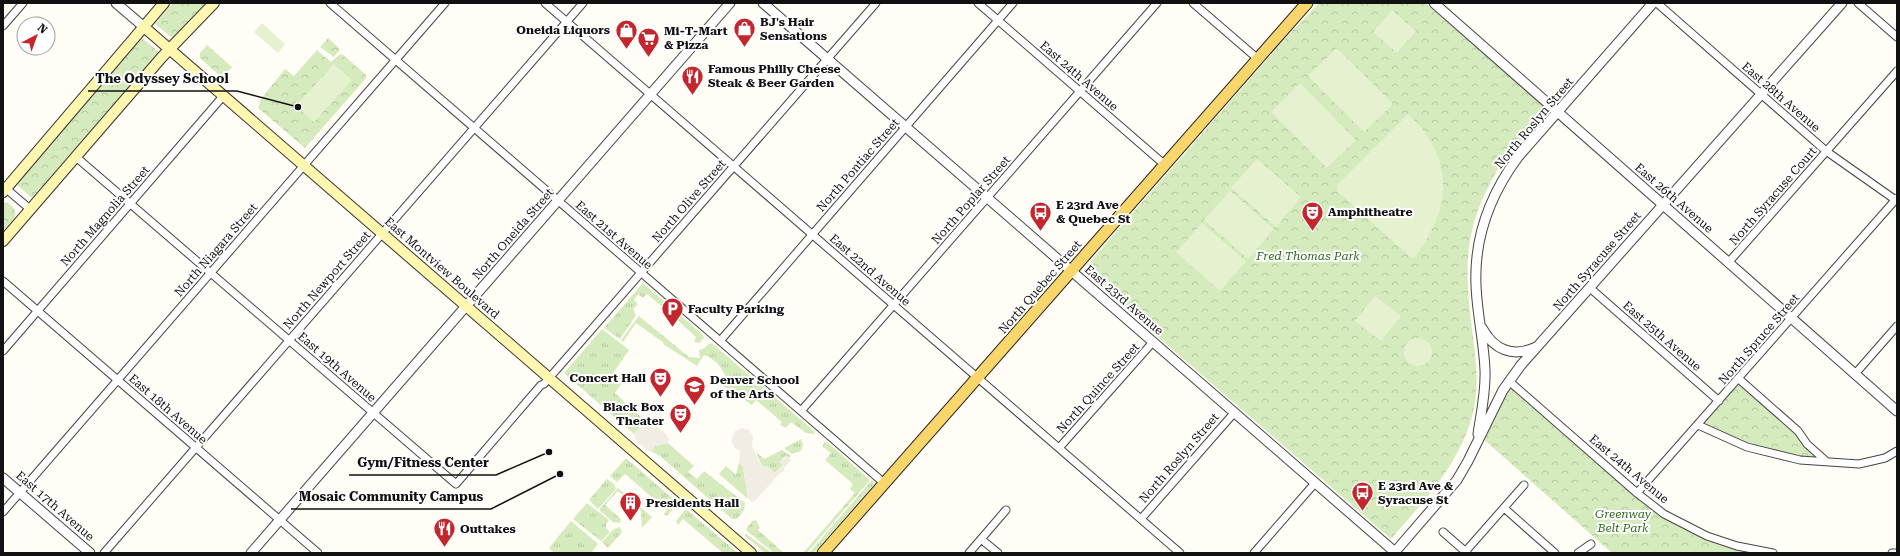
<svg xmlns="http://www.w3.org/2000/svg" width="1900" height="556" font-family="'Roboto Serif',serif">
<defs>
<pattern id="grass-tufts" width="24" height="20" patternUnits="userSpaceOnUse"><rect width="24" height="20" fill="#d5ebbd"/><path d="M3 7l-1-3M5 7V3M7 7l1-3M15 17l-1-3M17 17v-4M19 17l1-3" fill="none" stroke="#b6c8a1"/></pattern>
<pattern id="park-crowns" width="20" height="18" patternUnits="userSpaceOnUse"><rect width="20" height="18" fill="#d5ebbd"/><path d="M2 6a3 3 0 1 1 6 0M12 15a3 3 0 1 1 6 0" fill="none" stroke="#b6c8a1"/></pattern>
</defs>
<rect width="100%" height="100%" fill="#fffdf5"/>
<path fill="url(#grass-tufts)" d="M 643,283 L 703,335 L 704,338 L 699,343 L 694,342 L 696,337 L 673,316 L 668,320 L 671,314 L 647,294 L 643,298 L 638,294 L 634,300 L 638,304 L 633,309 L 636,315 L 620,339 L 604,328 Z
M 639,316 L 689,357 L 700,358 L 699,350 L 703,349 L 710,343 L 714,345 L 814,431 L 815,434 L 806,433 L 791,422 L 786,428 L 780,425 L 782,422 L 756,400 L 752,405 L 724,386 L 728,383 C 724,370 717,360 704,355 L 697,366 L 663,344 L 664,343 L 636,323 L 623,342 L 621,340 Z
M 602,329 L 629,350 L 614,372 L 624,380 L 615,393 L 641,417 L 640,427 L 634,434 L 564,373 Z
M 801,439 L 803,445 L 801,451 L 792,454 L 784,448 Z
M 824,442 L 827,442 L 870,480 L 807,553 L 803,553 L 855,493 L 850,489 L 853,484 L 825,460 L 831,453 L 823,447 Z
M 668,443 L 694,466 L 688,472 L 697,479 L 704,471 L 745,503 L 744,510 L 737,519 L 732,519 L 660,456 L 651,451 L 655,446 Z
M 782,450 L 791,456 L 789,458 L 786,455 L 780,462 L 783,465 L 775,473 L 766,466 L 762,466 L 756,452 L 764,459 Z
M 626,458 L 678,503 L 667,516 L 664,514 L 667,510 L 625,474 L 617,482 L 610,476 Z
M 739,462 L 743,467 L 748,499 L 719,474 L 726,466 L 736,475 Z
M 607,479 L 614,484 L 616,489 L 598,509 L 589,500 Z
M 872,480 L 874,484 L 814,553 L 809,553 Z
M 618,488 L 652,517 L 642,528 L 641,511 L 618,491 L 605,505 L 621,519 L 620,523 L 613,522 L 599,510 Z
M 587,503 L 609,520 L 606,524 L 606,528 L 610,532 L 601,541 L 573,519 Z
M 686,509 L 738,553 L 723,553 L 683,519 L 678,525 L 676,521 Z
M 756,520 L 760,528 L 758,530 L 784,553 L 774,553 L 747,531 L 746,529 L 752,521 Z
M 571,521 L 598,544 L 591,553 L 554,553 L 549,548 Z
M 620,527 L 622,532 L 608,548 L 602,542 L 614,529 Z
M 745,533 L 772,553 L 765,553 L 745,536 Z"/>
<path fill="url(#park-crowns)" d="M 172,3 L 206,3 L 172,38 L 155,24 Z
M 1319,3 L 1425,3 L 1549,111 C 1533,128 1516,145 1502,163 C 1494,174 1488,188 1482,200 C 1464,243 1466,276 1471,321 C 1475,354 1481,384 1472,417 C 1458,466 1423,502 1391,539 L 1082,271 L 1284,40 Z
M 142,38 L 159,52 L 32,198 L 15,183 Z
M 328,38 L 340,49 L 334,57 L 320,47 Z
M 207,45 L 232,67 L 224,76 L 219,75 L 200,58 L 200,53 Z
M 317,50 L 331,62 L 339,55 L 342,54 L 366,75 L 366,78 L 305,148 L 258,108 L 261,99 L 285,69 L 294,76 Z
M 5,202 C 25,211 12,223 3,234 L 3,203 Z
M 1739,379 L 1826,461 L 1762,451 L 1698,425 Z
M 1509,381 L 1666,514 L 1715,539 L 1776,553 L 1612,553 L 1480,436 Z"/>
<path fill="#e6f2cf" d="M 1392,10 L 1416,31 L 1397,53 L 1373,32 Z
M 262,23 L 285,44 L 278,53 L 254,32 Z
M 1337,48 L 1393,104 L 1364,132 L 1308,76 Z
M 334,64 L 352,80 L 314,122 L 296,106 Z
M 1300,83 L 1356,140 L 1327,168 L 1271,112 Z
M 1408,114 C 1456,158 1452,211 1413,259 L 1338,192 L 1337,185 Z
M 1257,159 L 1301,197 L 1276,227 L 1231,188 Z
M 1230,191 L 1274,229 L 1248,259 L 1204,220 Z
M 1202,223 L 1246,261 L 1220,291 L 1176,252 Z
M 1375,296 L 1401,316 L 1381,341 L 1355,321 Z
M1404 352a14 14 0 1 1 28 0a14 14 0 1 1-28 0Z"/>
<path fill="#f1ede2" d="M 641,417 L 654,428 L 656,426 L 668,436 L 667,437 L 669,439 L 668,443 L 655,446 L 650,452 L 637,442 L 634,434 L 640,427 Z
M 742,428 L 749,430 L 753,436 L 752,447 L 754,449 L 757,458 L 762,466 L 766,466 L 775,473 L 783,465 L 780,462 L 786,455 L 791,460 L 785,467 L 784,471 L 779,474 L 755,501 L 752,502 L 748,499 L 743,467 L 739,462 L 740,451 L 735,448 L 731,441 L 735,431 Z"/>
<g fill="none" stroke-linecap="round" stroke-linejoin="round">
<defs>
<path id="minor" d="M 330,3 L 884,483
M 545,3 L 1180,553
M 978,3 L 1165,165
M 1193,3 L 1258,59
M 1657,3 L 1826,151 L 1897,201
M 1858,3 L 1897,37
M 3,26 L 23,3
M 76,157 L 456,484 L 541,385 L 544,384 L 876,3
M 3,186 L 31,210
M 1728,263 L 1897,71
M 3,281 L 318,553
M 1590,288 L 1719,401
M 720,341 L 1013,3
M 3,351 L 224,95
M 1855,374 L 1897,326
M 1739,379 L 1798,431 L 1807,444 L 1826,461
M 1509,381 L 1637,493 L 1664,514 L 1707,536 L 1737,546 L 1773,553
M 801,411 L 1157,3
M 1698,425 L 1747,447 L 1800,460 L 1859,464 L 1885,458 L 1897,451
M 1059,448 L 1153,342
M 1637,493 L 1897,198
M 1504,508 L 1555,553
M 3,512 L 445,3
M 1141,519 L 1234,413
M 1443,532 L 1467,553
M 981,539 L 998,553
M 1465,552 L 1524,485
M 104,553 L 583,3
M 969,553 L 1006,510
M 1254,553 L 1315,483
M 1578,553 L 1591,544
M 1892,553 L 1897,553"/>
<path id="tertiary" d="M 116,3 L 144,27
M 763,3 L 1396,553
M 1434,3 L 1897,411
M 1482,328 C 1494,350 1513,358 1536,347
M 1478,434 C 1481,413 1486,392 1485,370 C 1484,342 1477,314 1476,285 C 1474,238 1490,195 1518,157 L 1653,3
M 3,478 L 90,553
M 251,553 L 730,3
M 1394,553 L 1457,480 L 1468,461 L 1503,390 L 1521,365 L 1842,3"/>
<path id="secondary" d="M 144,27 L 751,553
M 3,192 L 164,3
M 3,241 L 162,57 L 214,3"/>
<path id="primary" d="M 823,553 L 1307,3"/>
</defs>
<use href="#minor" stroke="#444" stroke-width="9"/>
<use href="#tertiary" stroke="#444" stroke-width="11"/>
<use href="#secondary" stroke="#333" stroke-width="12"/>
<use href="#primary" stroke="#222" stroke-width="13"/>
<use href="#minor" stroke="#fff" stroke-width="7"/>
<use href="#tertiary" stroke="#fff" stroke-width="9"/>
<use href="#secondary" stroke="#fff6b0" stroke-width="10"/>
<use href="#primary" stroke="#f9d66b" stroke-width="11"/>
</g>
<defs>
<symbol id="shop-pin" viewBox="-11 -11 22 30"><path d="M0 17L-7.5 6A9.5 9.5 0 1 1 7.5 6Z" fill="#c4262e" stroke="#fff"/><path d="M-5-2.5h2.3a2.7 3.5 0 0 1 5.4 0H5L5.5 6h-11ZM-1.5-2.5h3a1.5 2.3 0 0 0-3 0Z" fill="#fff"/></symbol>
<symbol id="supermarket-pin" viewBox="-11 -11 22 30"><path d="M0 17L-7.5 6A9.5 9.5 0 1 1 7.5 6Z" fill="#c4262e" stroke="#fff"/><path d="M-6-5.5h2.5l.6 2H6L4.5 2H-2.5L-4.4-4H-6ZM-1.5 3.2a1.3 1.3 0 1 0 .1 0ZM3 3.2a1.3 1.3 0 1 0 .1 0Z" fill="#fff"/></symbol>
<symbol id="restaurant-pin" viewBox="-11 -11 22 30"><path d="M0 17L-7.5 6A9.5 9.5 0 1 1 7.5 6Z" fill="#c4262e" stroke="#fff"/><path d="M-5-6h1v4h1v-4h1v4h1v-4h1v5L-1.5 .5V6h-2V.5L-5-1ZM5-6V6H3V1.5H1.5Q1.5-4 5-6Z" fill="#fff"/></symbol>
<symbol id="bus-pin" viewBox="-11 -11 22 30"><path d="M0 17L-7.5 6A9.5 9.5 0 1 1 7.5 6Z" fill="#c4262e" stroke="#fff"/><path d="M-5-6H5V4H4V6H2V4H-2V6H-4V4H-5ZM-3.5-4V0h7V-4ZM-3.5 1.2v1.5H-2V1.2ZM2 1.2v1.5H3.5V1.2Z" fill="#fff"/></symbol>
<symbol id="theatre-pin" viewBox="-11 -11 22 30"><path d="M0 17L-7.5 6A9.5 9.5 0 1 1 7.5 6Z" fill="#c4262e" stroke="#fff"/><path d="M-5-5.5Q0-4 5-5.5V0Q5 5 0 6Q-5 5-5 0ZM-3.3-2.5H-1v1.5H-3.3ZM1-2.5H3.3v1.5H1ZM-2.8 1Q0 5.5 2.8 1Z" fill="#fff"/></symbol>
<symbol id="parking-pin" viewBox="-11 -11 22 30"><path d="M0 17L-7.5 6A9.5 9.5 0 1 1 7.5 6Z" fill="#c4262e" stroke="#fff"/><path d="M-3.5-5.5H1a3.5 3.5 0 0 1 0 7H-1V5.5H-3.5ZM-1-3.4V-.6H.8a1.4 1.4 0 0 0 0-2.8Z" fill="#fff"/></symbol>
<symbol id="school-pin" viewBox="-11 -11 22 30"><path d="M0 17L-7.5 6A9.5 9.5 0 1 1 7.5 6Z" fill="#c4262e" stroke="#fff"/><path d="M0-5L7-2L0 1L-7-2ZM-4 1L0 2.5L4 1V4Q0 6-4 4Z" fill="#fff"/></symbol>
<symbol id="building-pin" viewBox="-11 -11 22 30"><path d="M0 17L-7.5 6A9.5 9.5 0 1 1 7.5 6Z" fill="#c4262e" stroke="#fff"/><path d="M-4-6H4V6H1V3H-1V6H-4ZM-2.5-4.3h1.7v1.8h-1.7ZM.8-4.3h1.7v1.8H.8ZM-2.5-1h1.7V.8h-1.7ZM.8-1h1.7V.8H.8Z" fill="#fff"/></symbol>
</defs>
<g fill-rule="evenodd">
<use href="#shop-pin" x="732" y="16" width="25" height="34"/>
<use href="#shop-pin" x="614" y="18" width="25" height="34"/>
<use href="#supermarket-pin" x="636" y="26" width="25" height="34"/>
<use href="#restaurant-pin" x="680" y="64" width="25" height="34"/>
<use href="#bus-pin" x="1028" y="200" width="25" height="34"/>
<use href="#theatre-pin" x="1300" y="200" width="25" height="34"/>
<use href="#parking-pin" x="660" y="296" width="25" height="34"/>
<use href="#theatre-pin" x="648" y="366" width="25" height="34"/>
<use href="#school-pin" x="682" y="374" width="25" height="34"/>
<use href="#theatre-pin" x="668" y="402" width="25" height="34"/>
<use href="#bus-pin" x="1350" y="480" width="25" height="34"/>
<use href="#building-pin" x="618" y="490" width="25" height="34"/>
<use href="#restaurant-pin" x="432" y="516" width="25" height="34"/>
</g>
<g text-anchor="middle" stroke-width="4" stroke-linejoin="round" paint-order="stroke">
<g font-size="12" font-weight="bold" fill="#111" stroke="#fff" text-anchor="start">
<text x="760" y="26">BJ's Hair<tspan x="760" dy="14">Sensations</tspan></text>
<text x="610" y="34" text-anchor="end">Oneida Liquors</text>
<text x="664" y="35">Mi-T-Mart<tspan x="664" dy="14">&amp; Pizza</tspan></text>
<text x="708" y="73">Famous Philly Cheese<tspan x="708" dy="14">Steak &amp; Beer Garden</tspan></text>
<text x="1056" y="209">E 23rd Ave<tspan x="1056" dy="14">&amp; Quebec St</tspan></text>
<text x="1328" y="216">Amphitheatre</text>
<text x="688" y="313">Faculty Parking</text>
<text x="646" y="382" text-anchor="end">Concert Hall</text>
<text x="710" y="384">Denver School<tspan x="710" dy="14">of the Arts</tspan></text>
<text x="664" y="411" text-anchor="end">Black Box<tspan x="664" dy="14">Theater</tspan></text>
<text x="1378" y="490">E 23rd Ave &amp;<tspan x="1378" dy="14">Syracuse St</tspan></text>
<text x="646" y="507">Presidents Hall</text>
<text x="460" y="533">Outtakes</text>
</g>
<g font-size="12" fill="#111" stroke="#fff">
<text transform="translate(1079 76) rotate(41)" y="4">East 24th Avenue</text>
<text transform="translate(1781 97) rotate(41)" y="4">East 28th Avenue</text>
<text transform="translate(1534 123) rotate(-50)" y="4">North Roslyn Street</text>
<text transform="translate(858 165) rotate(-49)" y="4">North Pontiac Street</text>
<text transform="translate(1773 196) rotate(-49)" y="4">North Syracuse Court</text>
<text transform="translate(1674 198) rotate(41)" y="4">East 26th Avenue</text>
<text transform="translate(971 200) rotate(-49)" y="4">North Poplar Street</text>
<text transform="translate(689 201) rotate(-49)" y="4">North Olive Street</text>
<text transform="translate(105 216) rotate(-49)" y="4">North Magnolia Street</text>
<text transform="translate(513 234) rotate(-49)" y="4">North Oneida Street</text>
<text transform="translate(614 235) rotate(41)" y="4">East 21st Avenue</text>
<text transform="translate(216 250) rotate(-49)" y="4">North Niagara Street</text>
<text transform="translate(1597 261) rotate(-49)" y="4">North Syracuse Street</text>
<text transform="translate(442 268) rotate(41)" y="4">East Montview Boulevard</text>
<text transform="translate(870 270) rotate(41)" y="4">East 22nd Avenue</text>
<text transform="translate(327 280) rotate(-49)" y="4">North Newport Street</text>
<text transform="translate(1040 287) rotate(-49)" y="4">North Quebec Street</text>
<text transform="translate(1124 300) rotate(41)" y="4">East 23rd Avenue</text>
<text transform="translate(1662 336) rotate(41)" y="4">East 25th Avenue</text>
<text transform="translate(1759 339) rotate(-49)" y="4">North Spruce Street</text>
<text transform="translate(337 367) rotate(41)" y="4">East 19th Avenue</text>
<text transform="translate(1098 388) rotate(-48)" y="4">North Quince Street</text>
<text transform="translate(168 409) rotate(41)" y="4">East 18th Avenue</text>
<text transform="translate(1179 458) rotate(-49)" y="4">North Roslyn Street</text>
<text transform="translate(1629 469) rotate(40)" y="4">East 24th Avenue</text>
<text transform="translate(55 506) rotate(41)" y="4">East 17th Avenue</text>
</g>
<g font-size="12" font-style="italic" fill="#2f6b1f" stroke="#fff">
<text x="1308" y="260">Fred Thomas Park</text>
<text x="1623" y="518">Greenway<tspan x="1623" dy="14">Belt Park</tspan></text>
</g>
</g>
<path fill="none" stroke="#111" stroke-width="1.5" d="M298 107L237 91H88M549 452L496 475H349M560 474L491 509H291"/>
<g fill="#111" stroke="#fff" stroke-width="1.5">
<circle cx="298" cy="107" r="4"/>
<circle cx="549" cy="452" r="4"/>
<circle cx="560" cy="474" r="4"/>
</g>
<g font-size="13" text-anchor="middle" font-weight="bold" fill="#111" stroke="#fff" stroke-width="4" stroke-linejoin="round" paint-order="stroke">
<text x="162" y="83">The Odyssey School</text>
<text x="423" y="467">Gym/Fitness Center</text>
<text x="391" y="501">Mosaic Community Campus</text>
</g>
<rect width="1900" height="556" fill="none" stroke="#111111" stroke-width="8"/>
<g transform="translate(36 36) rotate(41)"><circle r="19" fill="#ffffff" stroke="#a0a0a0"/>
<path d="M0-3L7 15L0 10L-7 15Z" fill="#c4262e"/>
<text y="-6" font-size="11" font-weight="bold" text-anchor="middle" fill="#111111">N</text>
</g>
</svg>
